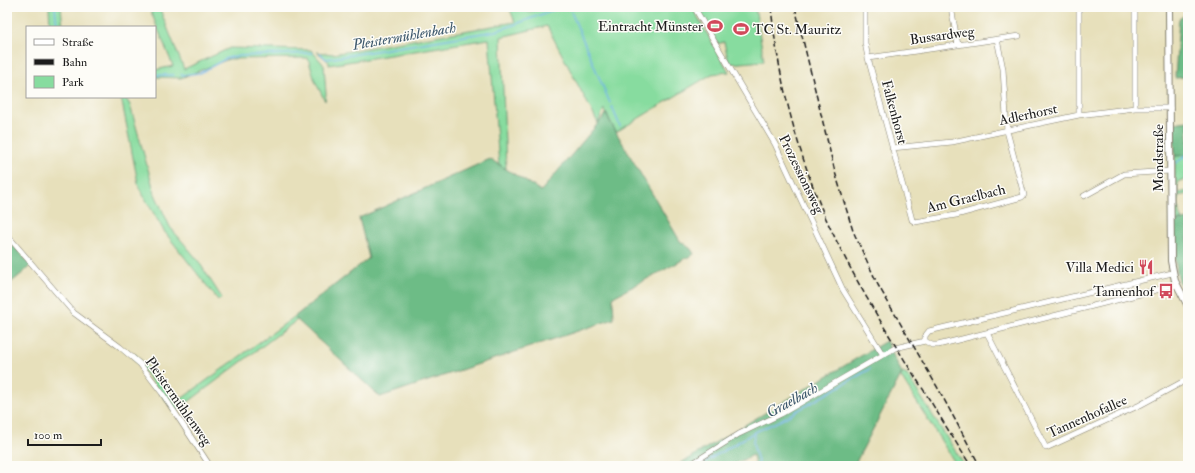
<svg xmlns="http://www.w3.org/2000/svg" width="1195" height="473" font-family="'IM FELL Double Pica',serif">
<rect width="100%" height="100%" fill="#fdfcf7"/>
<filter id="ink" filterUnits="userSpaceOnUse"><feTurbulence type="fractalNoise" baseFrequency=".025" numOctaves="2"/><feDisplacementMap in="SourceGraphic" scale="8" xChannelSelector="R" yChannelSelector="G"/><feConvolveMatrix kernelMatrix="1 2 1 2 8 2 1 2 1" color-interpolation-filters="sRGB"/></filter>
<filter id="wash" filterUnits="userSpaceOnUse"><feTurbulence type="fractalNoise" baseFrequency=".012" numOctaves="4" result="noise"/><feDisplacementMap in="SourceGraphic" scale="16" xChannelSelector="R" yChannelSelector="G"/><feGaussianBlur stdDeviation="0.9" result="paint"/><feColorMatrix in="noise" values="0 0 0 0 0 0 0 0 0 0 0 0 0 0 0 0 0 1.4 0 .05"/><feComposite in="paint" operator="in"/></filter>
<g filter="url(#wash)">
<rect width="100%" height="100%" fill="#e7e0bb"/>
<path fill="#87dc9f" stroke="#527c5e" d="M 49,7 L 61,7 L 63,27 L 50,27 Z
M 149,7 L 159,7 L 184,69 L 230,48 L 311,50 L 324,65 L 326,94 L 325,101 L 315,81 L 308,58 L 229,59 L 181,78 L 155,77 L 155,70 L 173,66 Z
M 509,7 L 521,7 L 522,9 L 529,12 L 543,7 L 692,7 L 729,72 L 712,74 L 616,132 L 604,109 L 598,123 L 547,26 L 501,37 L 506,169 L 499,164 L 489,39 L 329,65 L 329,62 L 317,52 L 333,54 L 515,22 Z
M 695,7 L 755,7 L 764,61 L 729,64 L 724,42 L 718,44 Z
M 121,97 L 125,97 L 130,105 L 155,194 L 170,227 L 197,259 L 222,298 L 218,300 L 164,231 L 139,188 Z
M 1188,155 L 1188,173 L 1185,174 L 1187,179 L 1179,181 L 1177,188 L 1178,193 L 1188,191 L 1188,194 L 1178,196 L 1179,214 L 1182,220 L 1174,222 L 1175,156 Z
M 294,317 L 297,320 L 175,412 L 133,357 L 135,354 L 177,402 Z
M 902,373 L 907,375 L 965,466 L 957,466 L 901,377 Z"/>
<path fill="#6dbc86" stroke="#446c51" d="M 1188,13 L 1188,77 L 1175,78 L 1179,19 Z
M 606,114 L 616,132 L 680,241 L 691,249 L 694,254 L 613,297 L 614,319 L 380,397 L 294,317 L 369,258 L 359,218 L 490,159 L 541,191 Z
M 1188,121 L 1188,155 L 1175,156 L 1174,123 Z
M 1188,219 L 1188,301 C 1173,277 1175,249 1174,222 Z
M 8,246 L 15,247 L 31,265 L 25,271 L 8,285 Z
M 886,341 L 902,373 L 854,466 L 755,466 L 753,455 L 730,466 L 676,466 Z"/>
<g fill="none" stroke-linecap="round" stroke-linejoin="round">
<path stroke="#71b4e6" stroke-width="1.5" d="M 55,7 L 57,27
M 569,7 L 610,103
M 320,53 L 326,59 L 333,58 L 495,31 L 508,27 L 561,7
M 155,75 L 174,75
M 181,75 L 200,73 L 227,58 L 239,56 L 312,53
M 612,107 L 620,126
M 1176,163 L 1188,154
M 755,432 C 750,445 757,453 759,466
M 698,466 L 755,432 L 781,420 L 870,369"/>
</g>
</g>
<g filter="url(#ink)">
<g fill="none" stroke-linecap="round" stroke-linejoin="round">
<defs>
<path id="minor" d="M 694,7 L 775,144 L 843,290 L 883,355
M 865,7 L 865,43 L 868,58 L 911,216 L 912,220 L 915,222 L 956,215 L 1022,197 L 1024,195 L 1007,131 L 1003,69 L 997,39
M 951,7 L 958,45
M 1079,7 L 1079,115
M 1135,7 L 1135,108
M 868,58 L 1019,36
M 892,148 L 952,142 L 1079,115 L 1135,108 L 1170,108
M 1084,196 L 1124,174 L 1170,171
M 7,235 L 74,313 L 120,347 L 140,364 L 162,393 L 210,466
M 987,333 L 1046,448 L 1140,405 L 1188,379
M 925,341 L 925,336 L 929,331 L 1172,273
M 925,341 L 932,345 L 938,345 L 1176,285
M 688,466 L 739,434 L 781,414 L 895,348 L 925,341"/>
<path id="tertiary" d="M 1169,7 L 1171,261 L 1175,281 L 1188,306"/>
</defs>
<use href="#minor" stroke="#827e6c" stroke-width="6"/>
<use href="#tertiary" stroke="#827e6c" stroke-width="8"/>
<use href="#minor" stroke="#fff" stroke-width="5"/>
<use href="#tertiary" stroke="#fff" stroke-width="6"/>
<path stroke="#1c1c1c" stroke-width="1.5" stroke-dasharray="6 3" stroke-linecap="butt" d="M 771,7 C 778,77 796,147 823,212 C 850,273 885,330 921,386 C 938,413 954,440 971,466
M 795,7 L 835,172 L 853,231 L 878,285 L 939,390 L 980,466"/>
</g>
</g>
<defs>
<symbol id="stadium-bare" viewBox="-9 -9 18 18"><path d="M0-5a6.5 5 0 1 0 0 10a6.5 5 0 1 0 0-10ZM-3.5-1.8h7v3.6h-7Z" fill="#d1495b" stroke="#fdfcf7" stroke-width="2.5" paint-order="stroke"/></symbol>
<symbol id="restaurant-bare" viewBox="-9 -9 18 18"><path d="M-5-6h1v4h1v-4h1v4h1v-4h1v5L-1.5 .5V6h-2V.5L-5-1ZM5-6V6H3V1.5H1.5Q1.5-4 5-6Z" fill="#d1495b" stroke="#fdfcf7" stroke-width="2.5" paint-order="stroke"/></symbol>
<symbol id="bus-bare" viewBox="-9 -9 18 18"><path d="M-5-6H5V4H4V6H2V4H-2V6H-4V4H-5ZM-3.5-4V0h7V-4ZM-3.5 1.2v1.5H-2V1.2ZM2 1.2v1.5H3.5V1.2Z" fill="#d1495b" stroke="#fdfcf7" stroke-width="2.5" paint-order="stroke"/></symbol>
</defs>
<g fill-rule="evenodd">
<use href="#stadium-bare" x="704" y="15" width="22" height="22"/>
<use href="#stadium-bare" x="730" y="18" width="22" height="22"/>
<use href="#restaurant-bare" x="1135" y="256" width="22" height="22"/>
<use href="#bus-bare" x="1155" y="280" width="22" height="22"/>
</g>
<g text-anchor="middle" stroke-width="3" stroke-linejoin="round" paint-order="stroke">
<g font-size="14" fill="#1c1c1c" stroke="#fdfcf7" text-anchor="end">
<text x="703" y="31">Eintracht Münster</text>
<text x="753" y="34" text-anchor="start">TC St. Mauritz</text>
<text x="1134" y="272">Villa Medici</text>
<text x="1154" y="296">Tannenhof</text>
</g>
<g font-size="14" fill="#1c1c1c" stroke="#fdfcf7">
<text transform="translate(942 35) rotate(-8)" y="5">Bussardweg</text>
<text transform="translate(895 112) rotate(75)" y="5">Falkenhorst</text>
<text transform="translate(1028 114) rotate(-12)" y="5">Adlerhorst</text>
<text transform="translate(1158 158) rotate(-90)" y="5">Mondstraße</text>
<text transform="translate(802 174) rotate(64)" y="5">Prozessionsweg</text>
<text transform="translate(966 198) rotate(-14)" y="5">Am Graelbach</text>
<text transform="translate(179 401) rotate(55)" y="5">Pleistermühlenweg</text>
<text transform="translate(1087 416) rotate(-24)" y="5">Tannenhofallee</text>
</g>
<g font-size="15" font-style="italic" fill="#3e596d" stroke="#fdfcf7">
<text transform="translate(404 36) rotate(-10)" y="5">Pleistermühlenbach</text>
<text transform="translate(792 400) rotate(-29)" y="5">Graelbach</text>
</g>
</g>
<rect width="1195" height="473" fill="none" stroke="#fdfcf7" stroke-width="24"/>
<rect x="26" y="26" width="130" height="72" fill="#fdfcf7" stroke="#a3a29f"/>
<rect x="34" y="39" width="20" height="6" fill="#ffffff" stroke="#a3a29f"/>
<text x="62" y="46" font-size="12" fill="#1c1c1c">Straße</text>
<rect x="34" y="59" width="20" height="6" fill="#1c1c1c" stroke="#a3a29f"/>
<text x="62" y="66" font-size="12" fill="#1c1c1c">Bahn</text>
<rect x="34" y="76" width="20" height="12" fill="#87dc9f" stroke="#a3a29f"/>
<text x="62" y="86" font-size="12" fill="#1c1c1c">Park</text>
<path d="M28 439v6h73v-6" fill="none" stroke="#1c1c1c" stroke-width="2"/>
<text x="34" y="439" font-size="12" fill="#1c1c1c" stroke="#fdfcf7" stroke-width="3" paint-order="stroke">100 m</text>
</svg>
